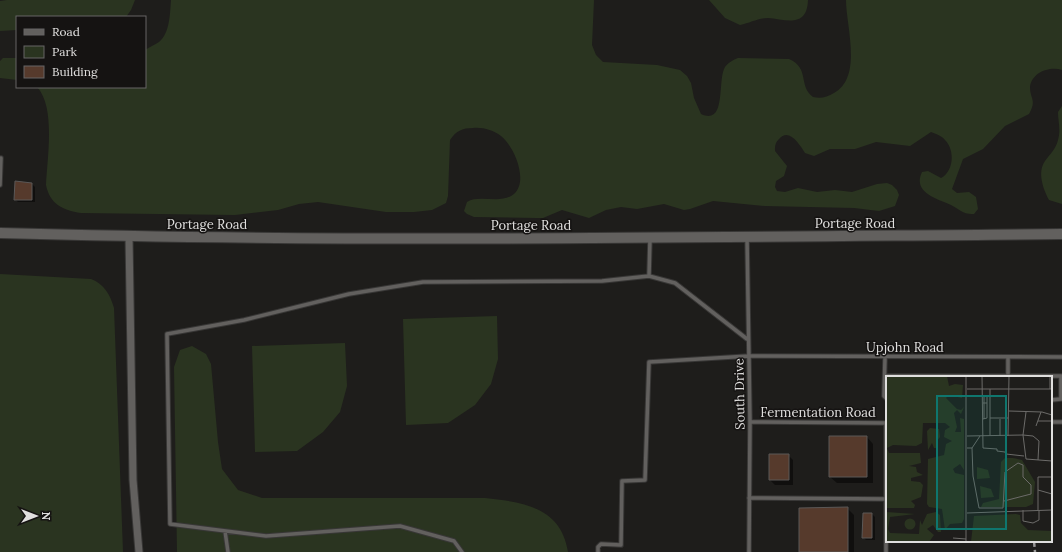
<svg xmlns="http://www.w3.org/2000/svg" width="1062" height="552" font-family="Lora,serif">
<rect width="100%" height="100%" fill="#1e1d1b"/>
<path fill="#2a3420" d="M 7,0 L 135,0 L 131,10 L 126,17 L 17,17 L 17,30 L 0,31 L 0,1 Z
M 171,0 L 594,0 L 592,45 L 596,55 L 603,62 L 657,65 L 680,70 L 687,76 L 691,83 L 694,98 L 701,114 C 727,126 717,80 725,67 C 729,62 733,60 738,58 L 789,59 C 810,68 798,86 813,97 C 821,99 827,97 834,93 C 863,77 846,26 846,0 L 1062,0 L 1062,70 C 1050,66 1032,72 1030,87 C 1030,99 1037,100 1029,114 L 1005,126 L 983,149 L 963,159 L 952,189 L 957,193 L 969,192 L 976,197 L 978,209 L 974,214 C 964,215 959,209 951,205 C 938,199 912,193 922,172 L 928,171 L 941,178 C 954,171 955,150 945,140 C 942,136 936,134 931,132 L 910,146 L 876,142 L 855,149 L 830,149 L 814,156 L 805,153 C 800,145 789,127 779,139 C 775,143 775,146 775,151 L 787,166 L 784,176 L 776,181 L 775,187 L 777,191 L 785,192 L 798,188 L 817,192 L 835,190 L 852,192 L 877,184 L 887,183 L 892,185 L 897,190 L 899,195 L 895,206 L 879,211 L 854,208 L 765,206 L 713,201 L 690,209 L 684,210 L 664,204 L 637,209 L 621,207 L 606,210 L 589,218 L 562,210 L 543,218 L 537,218 L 474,217 L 467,214 L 464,211 L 467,202 C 480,194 501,205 514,194 C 529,181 514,146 501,136 C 493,130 483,127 473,128 C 462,128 456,131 450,140 L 448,196 L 446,203 L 432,210 L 414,212 L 386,212 L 318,202 L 299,204 L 278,210 L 235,215 L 81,213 C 62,210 50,204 46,185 C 47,159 56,107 37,87 L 145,87 L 145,50 C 149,47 155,45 159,42 C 170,33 170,13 171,0 Z
M 709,0 L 808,0 C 807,29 785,19 768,18 C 758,18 750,23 740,25 L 725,18 Z
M 3,58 L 17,58 L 17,80 L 0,78 L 0,61 Z
M 1062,106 L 1062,204 L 1049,200 C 1043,189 1037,172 1045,161 C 1050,154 1056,149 1058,140 C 1061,130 1058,121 1058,112 Z
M 0,274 L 91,279 C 104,284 110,294 114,308 L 123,552 L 0,552 Z
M 497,316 L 498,359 L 491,384 L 475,405 L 448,423 L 406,425 L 403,319 Z
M 345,343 L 347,386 L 340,412 L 323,432 L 297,451 L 255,452 L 252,346 Z
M 192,346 L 206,354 L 211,364 L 218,442 L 222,469 L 238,490 L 262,498 L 485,498 C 523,502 561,507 568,552 L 177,552 L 174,367 L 180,350 Z"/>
<path fill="#0007" d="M 32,184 L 35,187 L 35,202 L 18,202 L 15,199 Z
M 830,437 L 867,437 L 873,444 L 873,483 L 837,483 L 830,477 Z
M 788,455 L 793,460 L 793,485 L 775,485 L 770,480 Z
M 847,508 L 854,515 L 854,552 L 800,552 Z
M 864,514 L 872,514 L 875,517 L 875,540 L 866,540 L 863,537 Z"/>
<path fill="#563a2c" stroke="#5b5857" d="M 15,181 L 32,183 L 32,200 L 14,200 Z
M 829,436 L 867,436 L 867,477 L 829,477 Z
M 769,454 L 789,454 L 789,480 L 769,480 Z
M 848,507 L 848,552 L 799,552 L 799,508 Z
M 863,513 L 872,513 L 872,538 L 862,538 Z"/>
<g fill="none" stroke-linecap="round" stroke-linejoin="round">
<defs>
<path id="service" d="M 0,185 L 1,158
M 747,237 L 750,422 L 749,552
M 649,276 L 675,283 L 747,339
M 885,358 L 884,396 L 887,399
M 1008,358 L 1008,377
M 885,376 L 1061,376 L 1061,399 L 1051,400
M 750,422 L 887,423
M 1051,422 L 1062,422
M 886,423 L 886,552
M 749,498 L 886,499
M 225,531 L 228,552
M 462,552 L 454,541 L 400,526 L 266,536 L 170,524 L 167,334 L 244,320 L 349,294 L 423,282 L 602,281 L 649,276 L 650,239
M 598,552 L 598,547 L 601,544 L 621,545 L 622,481 L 645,480 L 649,362 L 749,356 L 1062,357"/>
<path id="minor" d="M 129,237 L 133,480 L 139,552"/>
<path id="secondary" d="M 0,233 C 354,243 708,237 1062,234"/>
</defs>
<use href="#service" stroke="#383736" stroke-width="5.5"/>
<use href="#minor" stroke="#383736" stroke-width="9"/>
<use href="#secondary" stroke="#383736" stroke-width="12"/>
<use href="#service" stroke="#62605e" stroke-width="3.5"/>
<use href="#minor" stroke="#62605e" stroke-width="7"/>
<use href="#secondary" stroke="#62605e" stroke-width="10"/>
<path stroke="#999897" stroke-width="2.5" stroke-dasharray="6 3" stroke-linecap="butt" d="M 1034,541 L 1035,552"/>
</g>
<g text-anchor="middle" stroke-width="3" stroke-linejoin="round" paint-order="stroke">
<g font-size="13" fill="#e0dfde" stroke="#151312">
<text x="855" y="228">Portage Road</text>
<text x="207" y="229">Portage Road</text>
<text x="531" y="230">Portage Road</text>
<text x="905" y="352">Upjohn Road</text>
<text transform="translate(739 394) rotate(-91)" y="5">South Drive</text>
<text x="818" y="417">Fermentation Road</text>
</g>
</g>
<g transform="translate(886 376)">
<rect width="166" height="166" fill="#1e1d1b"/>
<path d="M 0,0 L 61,0 L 63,10 L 69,8 L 77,9 L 76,22 L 63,19 L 60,22 L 71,33 L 75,34 L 78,31 L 75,38 L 71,34 L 68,37 L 71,51 L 69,56 L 75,56 L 74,42 L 78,43 L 78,94 L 74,88 L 67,93 L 69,97 L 78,99 L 78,143 L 76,147 L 64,148 L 59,154 L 56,133 L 43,131 L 41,128 L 42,83 L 58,79 L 60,68 L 66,65 L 58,61 L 59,54 L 64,51 L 59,47 L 37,47 L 36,67 L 30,70 L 7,69 L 1,72 L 3,77 L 34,77 L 35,87 L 23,90 L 30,91 L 31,96 L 37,99 L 25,102 L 25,105 L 34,106 L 37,109 L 35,121 L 25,125 L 29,129 L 28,132 L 0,132 ZM 44,52 L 53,53 L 54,61 L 50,66 L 51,72 L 48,72 L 46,67 L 42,74 L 41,55 ZM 127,82 L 136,84 L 149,106 L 147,128 L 140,131 L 95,131 L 97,127 L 113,123 L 115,86 L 119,82 ZM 91,91 L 102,94 L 104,102 L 91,103 ZM 94,110 L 105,113 L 108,121 L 95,122 ZM 0,136 L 29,138 L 4,141 L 2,153 L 4,157 L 33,158 L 34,144 L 36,149 L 41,138 L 50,136 L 54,139 L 55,156 L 52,156 L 47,149 L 41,153 L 48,159 L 43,166 L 0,166 ZM 130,138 L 134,139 L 135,147 L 142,154 L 166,155 L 166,166 L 85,166 L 88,140 ZM18.5 148a5.5 5.5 0 1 1 11 0a5.5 5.5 0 1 1-11 0Z" fill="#2a3420"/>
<path fill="none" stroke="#6c6b69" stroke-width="1" d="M 96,0 L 97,72 L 111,73 L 111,75 L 119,76 L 120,78 L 138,80M 164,0 L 164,13M 81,13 L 166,13M 104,13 L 104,59M 123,35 L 156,36 L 166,39M 140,36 L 137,59 L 147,60 L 153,65 L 152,84M 104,42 L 122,42M 97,43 L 101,42 L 101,27 L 97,27M 98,43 L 98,20 L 101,20 L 101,27M 152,45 L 166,45M 150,50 L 155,36M 81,60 L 137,59 L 140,83 L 166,85M 114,60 L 114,43M 122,60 L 123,0M 81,72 L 86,72 L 87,100 L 93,132 L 117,132 L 119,96 L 132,87 L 137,89 L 137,101 L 145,109 L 145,118 L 118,125M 86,72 L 94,60M 152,114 L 166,118M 137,134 L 137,145 L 147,147 L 153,144 L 153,134M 152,134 L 152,101 L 166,101M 81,137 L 166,134M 67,162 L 80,163M 80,166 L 80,0"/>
<path fill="#0f766e" fill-opacity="0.15" stroke="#0f766e" stroke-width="2" d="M 51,20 L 120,20 L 120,153 L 51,153 Z"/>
<rect width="166" height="166" fill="none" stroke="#e0dfde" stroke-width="2"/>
</g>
<rect x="16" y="16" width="130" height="72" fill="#151312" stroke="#666564"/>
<rect x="24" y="29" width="20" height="6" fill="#62605e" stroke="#666564"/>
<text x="52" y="36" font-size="12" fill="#e0dfde">Road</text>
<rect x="24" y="46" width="20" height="12" fill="#2a3420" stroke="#666564"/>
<text x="52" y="56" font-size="12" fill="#e0dfde">Park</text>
<rect x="24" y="66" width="20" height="12" fill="#563a2c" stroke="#666564"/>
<text x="52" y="76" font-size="12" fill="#e0dfde">Building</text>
<g transform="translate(36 516) rotate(90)" stroke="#151312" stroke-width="3" paint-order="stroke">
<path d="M0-3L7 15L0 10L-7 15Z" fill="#e0dfde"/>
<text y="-6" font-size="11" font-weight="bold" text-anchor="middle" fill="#e0dfde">N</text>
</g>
</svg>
